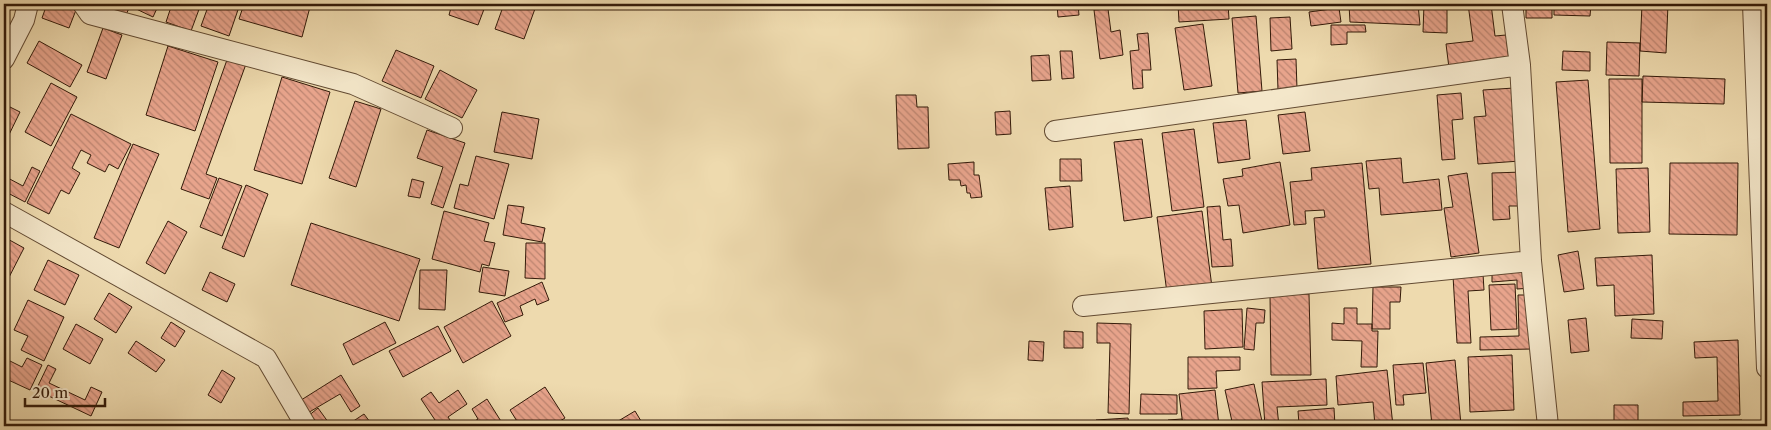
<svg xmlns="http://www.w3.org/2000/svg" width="1771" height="430" font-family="'Libre Caslon Text',serif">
<defs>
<pattern id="building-back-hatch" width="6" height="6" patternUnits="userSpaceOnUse" patternTransform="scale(1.25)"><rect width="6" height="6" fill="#e8a48c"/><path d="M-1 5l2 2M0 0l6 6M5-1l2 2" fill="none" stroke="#bd8571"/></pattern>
</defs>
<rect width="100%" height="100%" fill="#eedaae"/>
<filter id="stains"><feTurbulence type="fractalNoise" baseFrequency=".004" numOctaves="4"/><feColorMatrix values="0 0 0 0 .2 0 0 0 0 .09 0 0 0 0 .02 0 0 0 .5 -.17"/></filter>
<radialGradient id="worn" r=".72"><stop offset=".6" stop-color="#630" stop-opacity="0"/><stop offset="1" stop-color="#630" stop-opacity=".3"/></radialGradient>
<path fill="url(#building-back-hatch)" stroke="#331a09" d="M 47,4 L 57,4 L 76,10 L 69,28 L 42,18 Z
M 110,4 L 159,4 L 153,17 L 130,6 L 125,17 L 108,9 Z
M 172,4 L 201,4 L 191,31 L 166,22 Z
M 209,4 L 240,4 L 229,36 L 201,26 Z
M 244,4 L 299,4 L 310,7 L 302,37 L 239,19 Z
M 452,4 L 486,4 L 478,25 L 449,15 Z
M 504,4 L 529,4 L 536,6 L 524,39 L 495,29 Z
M 1057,4 L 1078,4 L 1079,15 L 1058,17 Z
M 1178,4 L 1228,4 L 1229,19 L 1179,22 Z
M 1358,4 L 1418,4 L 1420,25 L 1350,22 L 1349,5 Z
M 1424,4 L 1447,4 L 1447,33 L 1423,32 Z
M 1468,4 L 1491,4 L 1495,36 L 1506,35 L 1509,61 L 1449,68 L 1446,44 L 1473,41 Z
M 1526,4 L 1552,4 L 1552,18 L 1526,18 Z
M 1554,4 L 1591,4 L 1590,16 L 1554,15 Z
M 1642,4 L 1668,4 L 1666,53 L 1640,51 Z
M 1339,8 L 1341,22 L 1311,26 L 1309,12 Z
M 1108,9 L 1111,32 L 1120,30 L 1123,55 L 1100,59 L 1094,10 Z
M 1256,16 L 1262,91 L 1238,93 L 1232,18 Z
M 1290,17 L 1292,49 L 1271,51 L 1270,18 Z
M 1203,24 L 1212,86 L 1184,90 L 1175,28 Z
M 1331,25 L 1365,25 L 1366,32 L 1347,32 L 1347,44 L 1331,45 Z
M 103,28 L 122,35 L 106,79 L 87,72 Z
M 1148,33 L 1151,70 L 1142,70 L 1143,88 L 1133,89 L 1130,51 L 1139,50 L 1137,34 Z
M 39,41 L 82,65 L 70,87 L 27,63 Z
M 1607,42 L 1640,43 L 1639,76 L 1606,75 Z
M 168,46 L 218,62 L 195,131 L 146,115 Z
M 396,50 L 434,66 L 421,98 L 382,81 Z
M 1060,51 L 1072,51 L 1074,78 L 1062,79 Z
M 1563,51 L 1590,52 L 1590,71 L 1562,70 Z
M 1049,55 L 1051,80 L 1032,81 L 1031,56 Z
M 228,57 L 246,64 L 206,174 L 217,178 L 209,199 L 181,189 Z
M 1296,59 L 1297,89 L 1278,90 L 1277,60 Z
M 440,70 L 477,90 L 462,118 L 425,99 Z
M 1643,76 L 1725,79 L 1724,104 L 1642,102 Z
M 282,77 L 330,92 L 302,184 L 254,170 Z
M 1609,79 L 1642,79 L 1642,163 L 1610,163 Z
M 1588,80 L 1600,229 L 1568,232 L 1556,82 Z
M 51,83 L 77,97 L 51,146 L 25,132 Z
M 1514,88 L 1520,161 L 1478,164 L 1474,117 L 1486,116 L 1483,90 Z
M 1461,93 L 1463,119 L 1452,120 L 1455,159 L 1442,160 L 1437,95 Z
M 896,95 L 916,95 L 917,107 L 928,107 L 929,148 L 898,149 Z
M 355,101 L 381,109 L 356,187 L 329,178 Z
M 4,104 L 20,112 L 4,145 Z
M 1010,111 L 1011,134 L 996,135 L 995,112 Z
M 502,112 L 539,119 L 532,159 L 494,152 Z
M 1305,112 L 1310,151 L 1283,154 L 1278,115 Z
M 71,114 L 131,144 L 118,169 L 109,164 L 105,172 L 87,163 L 91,155 L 81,150 L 72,168 L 80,173 L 69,194 L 61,190 L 49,214 L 27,203 Z
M 1246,120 L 1250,159 L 1218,163 L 1213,123 Z
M 1194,129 L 1204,207 L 1172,211 L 1162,133 Z
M 427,130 L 465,143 L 443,208 L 431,204 L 443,167 L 417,158 Z
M 1142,139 L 1152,217 L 1124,221 L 1114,142 Z
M 133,144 L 159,154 L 119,248 L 94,238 Z
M 476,156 L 509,164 L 494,219 L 454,208 L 460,184 L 468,186 Z
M 1401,158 L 1403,183 L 1439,179 L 1442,210 L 1381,215 L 1379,188 L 1369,189 L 1366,161 Z
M 1060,159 L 1081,159 L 1082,181 L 1060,181 Z
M 974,162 L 974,175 L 979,175 L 982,197 L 971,198 L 970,193 L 967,193 L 966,185 L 961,186 L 960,180 L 949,180 L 948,164 Z
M 1280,162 L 1290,225 L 1243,233 L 1239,205 L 1228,206 L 1223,179 L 1243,176 L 1242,169 Z
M 1362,163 L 1371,264 L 1318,269 L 1314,218 L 1325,217 L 1324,210 L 1305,211 L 1306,224 L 1294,225 L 1290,182 L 1312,180 L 1311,168 Z
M 1670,163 L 1738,163 L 1737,235 L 1669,234 Z
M 32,167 L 40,171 L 25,202 L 4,191 L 4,176 L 23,186 Z
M 1648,168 L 1650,232 L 1618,233 L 1616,169 Z
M 1523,172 L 1524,206 L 1509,206 L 1510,219 L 1493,220 L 1492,173 Z
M 1467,173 L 1479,253 L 1451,257 L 1444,208 L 1453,207 L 1448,176 Z
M 219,178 L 242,186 L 222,236 L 200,227 Z
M 412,179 L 424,182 L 420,198 L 408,196 Z
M 246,185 L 268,194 L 244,257 L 222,248 Z
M 1070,186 L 1073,227 L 1049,230 L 1045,188 Z
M 508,205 L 524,207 L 521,223 L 545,228 L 542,242 L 503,235 Z
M 1220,206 L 1223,240 L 1231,239 L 1233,266 L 1212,267 L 1207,207 Z
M 444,211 L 489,223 L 484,241 L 495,243 L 489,266 L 482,264 L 480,272 L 432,259 Z
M 1202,211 L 1212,287 L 1167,293 L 1157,217 Z
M 168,221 L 187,232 L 165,274 L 146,263 Z
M 311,223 L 420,259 L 399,321 L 291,285 Z
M 4,237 L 24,248 L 4,287 Z
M 526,243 L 545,243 L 545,279 L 525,278 Z
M 1578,251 L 1584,289 L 1564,292 L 1558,255 Z
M 1652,255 L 1654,314 L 1615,316 L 1614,285 L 1597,286 L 1595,258 Z
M 48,260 L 79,275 L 65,305 L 34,290 Z
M 483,267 L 509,271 L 505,296 L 479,292 Z
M 1531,268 L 1532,288 L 1517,289 L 1517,280 L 1492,282 L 1492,270 Z
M 420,270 L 447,270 L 445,310 L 419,309 Z
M 210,272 L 235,284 L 227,302 L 202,290 Z
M 1483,274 L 1484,290 L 1468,291 L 1471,343 L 1457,343 L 1453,276 Z
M 542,282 L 549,300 L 537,305 L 535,299 L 520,306 L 523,315 L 505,322 L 497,303 Z
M 1515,284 L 1517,329 L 1491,330 L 1489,285 Z
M 1373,287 L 1401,287 L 1400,302 L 1390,302 L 1390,329 L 1372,329 Z
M 109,293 L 132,307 L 116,333 L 94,319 Z
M 1309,294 L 1311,375 L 1271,375 L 1270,295 Z
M 1518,295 L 1531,295 L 1533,349 L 1480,350 L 1480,337 L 1519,336 Z
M 28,300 L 64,317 L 44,361 L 21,350 L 28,336 L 14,330 Z
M 492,301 L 511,336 L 463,363 L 444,327 Z
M 1247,308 L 1265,310 L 1264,323 L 1256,323 L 1254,350 L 1244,349 Z
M 1344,308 L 1357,308 L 1357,324 L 1372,324 L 1372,331 L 1378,331 L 1377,367 L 1361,367 L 1362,341 L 1332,340 L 1332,323 L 1344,324 Z
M 1242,309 L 1243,347 L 1205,349 L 1204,311 Z
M 1586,318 L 1589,351 L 1571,353 L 1568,320 Z
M 1632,319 L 1663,321 L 1662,339 L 1631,338 Z
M 171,322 L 185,331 L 175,347 L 161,338 Z
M 385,322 L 396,343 L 353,365 L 343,344 Z
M 1097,323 L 1131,324 L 1129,414 L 1108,413 L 1110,343 L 1097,343 Z
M 76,324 L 103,339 L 90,364 L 63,349 Z
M 438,326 L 451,351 L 403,377 L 389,351 Z
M 1064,331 L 1083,332 L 1083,348 L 1064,348 Z
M 1738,340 L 1740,415 L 1683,416 L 1683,402 L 1718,401 L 1717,357 L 1695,358 L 1694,342 Z
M 136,341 L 165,360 L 156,372 L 128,353 Z
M 1029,341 L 1044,342 L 1043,361 L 1028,360 Z
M 1512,355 L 1514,410 L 1470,412 L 1468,357 Z
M 1188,357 L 1240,357 L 1240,370 L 1216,371 L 1217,388 L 1188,389 Z
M 4,358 L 22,367 L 27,358 L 42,365 L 30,390 L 4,378 Z
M 1455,360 L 1461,425 L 1432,426 L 1426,363 Z
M 1423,363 L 1426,393 L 1403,395 L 1404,405 L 1396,405 L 1393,365 Z
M 48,365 L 56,369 L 49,383 L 85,400 L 91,387 L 102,392 L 91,416 L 36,390 Z
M 222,370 L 235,378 L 221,403 L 208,395 Z
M 1387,370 L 1393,426 L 1375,426 L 1373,402 L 1338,405 L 1336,376 Z
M 341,375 L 360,406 L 351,412 L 340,394 L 306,414 L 298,402 Z
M 1326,379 L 1327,405 L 1277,407 L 1279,426 L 1265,426 L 1262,382 Z
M 1254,384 L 1263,426 L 1233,426 L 1225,390 Z
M 545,387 L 565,418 L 552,426 L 520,426 L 510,410 Z
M 458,390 L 467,404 L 448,417 L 454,426 L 439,426 L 421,399 L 431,392 L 439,403 Z
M 1215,390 L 1219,426 L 1183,426 L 1179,394 Z
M 1141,394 L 1177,395 L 1177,414 L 1140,414 Z
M 487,399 L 504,426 L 467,426 L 478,419 L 472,409 Z
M 1614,405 L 1638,405 L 1638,421 L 1614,421 Z
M 318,408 L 331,426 L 314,426 L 307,417 Z
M 1334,408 L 1335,426 L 1281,426 L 1299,424 L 1298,411 Z
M 635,411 L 644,426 L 610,426 Z
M 364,414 L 373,426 L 346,426 Z
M 1128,418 L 1129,426 L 1096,426 L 1096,420 Z
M 1182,419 L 1183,426 L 1169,426 L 1168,420 Z
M 1719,420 L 1742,420 L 1742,426 L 1719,426 Z"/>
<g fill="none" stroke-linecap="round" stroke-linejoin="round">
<defs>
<path id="street" d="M 83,4 L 90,14 L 353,84 L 452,128
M 1512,4 L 1520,65 L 1531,261 L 1548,426
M 1753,4 L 1767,368
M 4,59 L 24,20 L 28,4
M 1055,131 L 1520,65
M 4,212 L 266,358 L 306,426
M 1083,306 L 1531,261"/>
</defs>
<use href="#street" stroke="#624a32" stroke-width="22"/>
<use href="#street" stroke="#f4e7ca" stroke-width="20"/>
</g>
<rect width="1771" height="430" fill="none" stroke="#eedaae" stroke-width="20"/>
<rect x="5" y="5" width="1761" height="420" fill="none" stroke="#331a09" stroke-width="2.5"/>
<rect x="10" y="10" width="1751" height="410" fill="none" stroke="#331a09"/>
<path d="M25 398v8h80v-8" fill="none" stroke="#331a09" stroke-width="2.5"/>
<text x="32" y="398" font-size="15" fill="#331a09" stroke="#f4e7ca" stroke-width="4" paint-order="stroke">20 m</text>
<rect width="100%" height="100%" filter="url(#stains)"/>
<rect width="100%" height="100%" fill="url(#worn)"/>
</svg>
